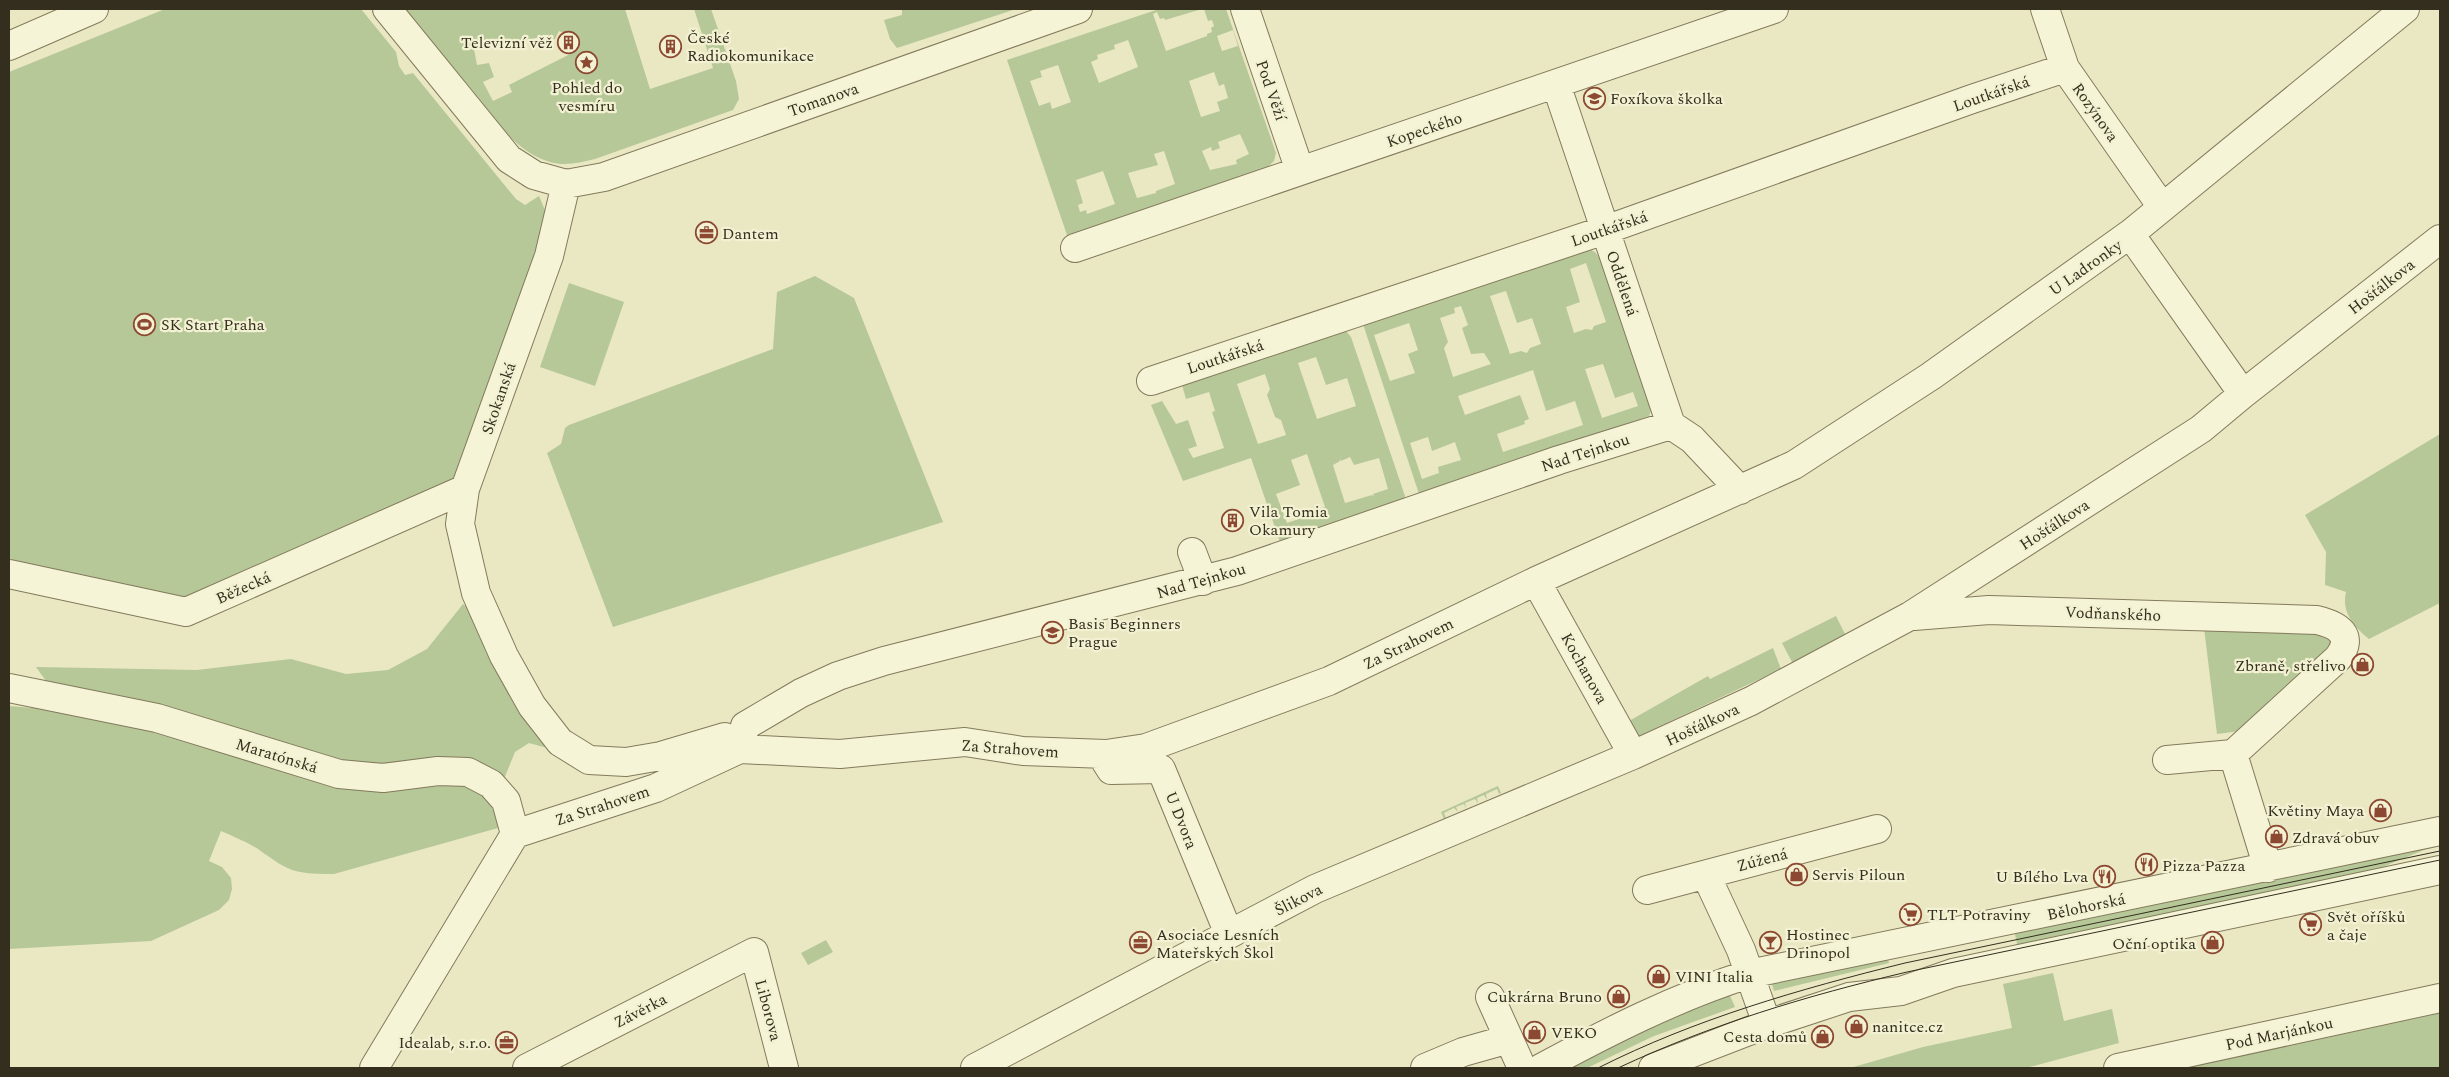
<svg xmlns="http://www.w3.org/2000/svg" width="2449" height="1077" font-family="Spectral,serif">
<rect width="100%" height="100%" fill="#eae8c3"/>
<path fill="#b6c798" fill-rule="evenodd" d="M 165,9 L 361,9 L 396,52 L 399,66 L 405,75 L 413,73 L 516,199 L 525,205 L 539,196 L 547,215 L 547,230 L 467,473 L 191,601 L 29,567 L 9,558 L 9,72 Z
M 405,9 L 625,9 L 650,89 L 713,68 L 694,9 L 711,9 L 736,81 L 739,99 L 733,110 L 595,159 C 579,163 563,167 547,161 C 512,149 495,118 473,91 C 450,64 427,37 405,9 ZM 559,31 L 564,33 L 572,32 L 578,37 L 580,45 L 578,50 L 509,85 L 512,92 L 493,101 L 483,82 L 494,77 L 489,63 L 477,65 L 473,44 L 494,39 L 495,47 L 541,37 L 543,41 L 555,39 Z
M 902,9 L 1016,9 L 897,48 L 890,39 L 884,20 L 902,15 Z
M 1159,9 L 1202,9 L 1165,20 L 1164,18 L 1160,19 L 1157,12 L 1153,14 L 1166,51 L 1207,36 L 1207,34 L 1212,32 L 1211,28 L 1214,26 L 1212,20 L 1208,21 L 1204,9 L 1226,9 L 1276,153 L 1274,161 L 1268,167 L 1067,235 L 1007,60 ZM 1233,30 L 1238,46 L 1222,51 L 1217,36 ZM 1128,40 L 1138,67 L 1099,83 L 1091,62 L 1098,59 L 1097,55 L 1115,49 L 1114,45 ZM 1058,65 L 1071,102 L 1052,109 L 1050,102 L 1039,106 L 1030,81 L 1042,77 L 1040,71 ZM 1214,72 L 1219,86 L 1224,84 L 1228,98 L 1217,102 L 1220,111 L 1201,117 L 1189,81 ZM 1240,134 L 1249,154 L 1236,160 L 1237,164 L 1210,170 L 1202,151 L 1211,147 L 1212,151 L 1220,148 L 1218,142 ZM 1164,151 L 1175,184 L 1156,191 L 1156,193 L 1137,198 L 1128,173 L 1158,165 L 1154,154 ZM 1103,171 L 1115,204 L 1087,214 L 1086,210 L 1080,212 L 1078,205 L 1083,203 L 1076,180 Z
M 1589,249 L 1595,252 L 1599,257 L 1653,404 L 1649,416 L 1419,494 L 1363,324 ZM 1586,263 L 1606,322 L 1594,326 L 1592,330 L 1586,329 L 1574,333 L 1566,307 L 1580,302 L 1570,269 ZM 1506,291 L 1517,323 L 1532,318 L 1541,344 L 1530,348 L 1527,353 L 1521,351 L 1510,354 L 1490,296 ZM 1461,306 L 1468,325 L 1462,328 L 1471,354 L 1484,353 L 1491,364 L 1453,377 L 1444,348 L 1448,342 L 1440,318 L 1455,313 L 1454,308 ZM 1409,323 L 1418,350 L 1408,354 L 1415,373 L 1390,381 L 1374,335 ZM 1603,364 L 1615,398 L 1633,392 L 1638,406 L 1602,418 L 1585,369 ZM 1533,370 L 1546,411 L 1575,401 L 1583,425 L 1503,452 L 1497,434 L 1525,424 L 1524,421 L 1529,419 L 1520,395 L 1465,415 L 1458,396 ZM 1428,437 L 1432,451 L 1455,442 L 1461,460 L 1438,467 L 1439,473 L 1422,479 L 1410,443 Z
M 815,276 L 854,298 L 943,522 L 613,627 L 547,453 L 561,444 L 565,428 L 569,425 L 773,349 L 777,292 Z
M 569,283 L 624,302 L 595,386 L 540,367 Z
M 1346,331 L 1351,337 L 1405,496 L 1403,501 L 1280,542 L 1251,458 L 1183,481 L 1151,405 L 1162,401 L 1176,424 L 1188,420 L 1197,446 L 1188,449 L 1193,458 L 1224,448 L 1212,412 L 1215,411 L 1209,392 L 1186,399 L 1182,385 ZM 1316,357 L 1326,385 L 1347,378 L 1356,406 L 1317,419 L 1298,363 ZM 1265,374 L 1270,389 L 1267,395 L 1275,417 L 1281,420 L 1286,435 L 1258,444 L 1237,384 ZM 1307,454 L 1325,507 L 1310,512 L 1311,515 L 1287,523 L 1276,494 L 1300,485 L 1291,460 ZM 1350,457 L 1354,465 L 1379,458 L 1388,489 L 1373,494 L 1374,497 L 1372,495 L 1345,503 L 1333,465 L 1340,461 L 1340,459 L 1341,461 Z
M 2440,434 L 2440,603 L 2369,639 C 2354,627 2341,612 2346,592 L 2325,585 L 2326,552 L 2305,515 Z
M 463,604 L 476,615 L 551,749 L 529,743 L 515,752 L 502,784 L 327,767 L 51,688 L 36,667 L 197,670 L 291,659 L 346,674 L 388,670 L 427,649 Z
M 1836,616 L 1846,636 L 1794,663 L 1792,662 L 1782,643 Z
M 2204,628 L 2322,631 L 2331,639 L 2328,652 L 2240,731 L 2217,734 Z
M 1773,648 L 1781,669 L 1639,736 L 1629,721 L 1708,676 L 1710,679 Z
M 9,706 L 45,709 L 124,719 L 390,790 L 463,784 L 487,799 L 496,815 L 498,828 L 334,874 C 323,874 311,874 300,872 C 284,870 266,854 253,846 C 242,840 232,836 221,831 L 209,861 L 222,867 L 231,878 L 232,889 L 229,900 L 219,910 L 151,941 L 9,949 Z
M 1498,786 L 1501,793 L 1499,794 L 1497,789 L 1486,794 L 1487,800 L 1484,795 L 1477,798 L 1478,803 L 1475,799 L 1465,803 L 1466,809 L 1464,804 L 1456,807 L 1458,812 L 1454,808 L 1444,813 L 1446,818 L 1444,819 L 1441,812 Z
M 2440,837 L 2440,846 L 2424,850 L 2339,885 L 2019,953 L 2013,925 Z
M 826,940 L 833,952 L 808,965 L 801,953 Z
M 1886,952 L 1889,963 L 1774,991 L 1771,981 Z
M 2053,973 L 2064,1021 L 2112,1009 L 2119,1043 L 2026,1068 L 1850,1068 L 1923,1047 L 2012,1028 L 2003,984 Z
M 1727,989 L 1735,1007 L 1654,1036 L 1587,1068 L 1561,1068 Z
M 2440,1013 L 2440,1068 L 2181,1068 Z"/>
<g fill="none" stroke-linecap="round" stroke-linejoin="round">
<defs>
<path id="minor" d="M 387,9 L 509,159 L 534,175 L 566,184 L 604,177 L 1078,9
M 1245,9 L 1300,171
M 2045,9 L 2065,68 L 2162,207
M 9,46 L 94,9
M 1556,84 L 1671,425
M 566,184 L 549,256 L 465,489 L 460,524 L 476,593 L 504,656 L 532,706 L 560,742 L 589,760 L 626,762 L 661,756 L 725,737 L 740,749
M 2130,234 L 2243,394
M 1075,248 L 1774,9
M 1151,381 L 1605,230 L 1972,99 L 2065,68
M 1671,425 L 1692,439 L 1740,490
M 1192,552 L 1203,581
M 9,574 L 186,612 L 465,489
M 1536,581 L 1633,755
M 1914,616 L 1989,610 L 2317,620 C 2338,625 2355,635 2338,658 L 2233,754 L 2167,760
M 9,688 L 157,718 L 339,774 L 383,778 L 438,771 L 468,772 L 491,784 L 506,801 L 515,834
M 740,749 L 745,726 L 801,693 L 838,676 L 884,661 L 1237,571 L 1559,460 L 1671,425
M 2233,754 L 2268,868
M 1106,755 L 1106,762 L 1111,770 L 1161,769 L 1229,934
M 1706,875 L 1741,950 L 1767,1024
M 1647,890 L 1877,829
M 1490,997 L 1522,1068
M 374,1068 L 515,834 L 656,788 L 740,749 L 840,754 L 965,742 L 1023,751 L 1106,754 L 1146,748 L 1329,681 L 1536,581 L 1794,465 L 1931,376 L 2130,234 L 2405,9
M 527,1068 L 754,952 L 784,1068
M 975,1068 L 1315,889 L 1633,755 L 1751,701 L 1910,616 L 2201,429 L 2243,394 L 2440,239
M 1425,1068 L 1463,1052 L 1509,1039
M 1541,1068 C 1608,1032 1676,997 1749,974 L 2440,831
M 1653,1068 L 1767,1024 L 1849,997 L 1901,991 L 1953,973 L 2440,870
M 2118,1068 L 2440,998"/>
</defs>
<use href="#minor" stroke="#837a5c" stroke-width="30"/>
<use href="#minor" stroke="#f5f4d6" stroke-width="28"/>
<path stroke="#342e1e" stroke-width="1" d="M 1598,1068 C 1695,1019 1800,989 1905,963 L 2440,851
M 1618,1068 C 1712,1024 1806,996 1907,972 L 2440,860"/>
</g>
<defs>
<symbol id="building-ring" viewBox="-11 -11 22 22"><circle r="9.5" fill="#f2f1d2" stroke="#8c4831" stroke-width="1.5"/><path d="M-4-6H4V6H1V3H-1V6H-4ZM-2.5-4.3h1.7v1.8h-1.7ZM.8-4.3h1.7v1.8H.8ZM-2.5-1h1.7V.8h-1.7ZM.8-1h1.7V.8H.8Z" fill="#8c4831"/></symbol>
<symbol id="sight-ring" viewBox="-11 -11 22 22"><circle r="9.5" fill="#f2f1d2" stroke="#8c4831" stroke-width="1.5"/><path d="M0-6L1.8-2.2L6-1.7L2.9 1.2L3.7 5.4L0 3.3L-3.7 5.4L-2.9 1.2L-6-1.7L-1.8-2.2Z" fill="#8c4831"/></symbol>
<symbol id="school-ring" viewBox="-11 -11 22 22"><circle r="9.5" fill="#f2f1d2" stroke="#8c4831" stroke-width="1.5"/><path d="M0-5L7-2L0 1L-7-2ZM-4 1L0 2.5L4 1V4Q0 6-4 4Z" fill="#8c4831"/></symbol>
<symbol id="office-ring" viewBox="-11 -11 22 22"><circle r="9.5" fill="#f2f1d2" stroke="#8c4831" stroke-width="1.5"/><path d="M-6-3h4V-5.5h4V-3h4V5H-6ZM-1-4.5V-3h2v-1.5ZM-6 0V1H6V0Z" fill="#8c4831"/></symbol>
<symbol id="stadium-ring" viewBox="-11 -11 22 22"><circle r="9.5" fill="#f2f1d2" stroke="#8c4831" stroke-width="1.5"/><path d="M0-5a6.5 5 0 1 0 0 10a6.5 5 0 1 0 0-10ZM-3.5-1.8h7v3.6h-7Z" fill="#8c4831"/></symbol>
<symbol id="shop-ring" viewBox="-11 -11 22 22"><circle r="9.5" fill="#f2f1d2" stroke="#8c4831" stroke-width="1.5"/><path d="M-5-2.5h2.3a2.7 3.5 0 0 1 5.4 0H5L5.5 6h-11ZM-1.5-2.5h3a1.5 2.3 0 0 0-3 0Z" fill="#8c4831"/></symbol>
<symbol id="restaurant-ring" viewBox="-11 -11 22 22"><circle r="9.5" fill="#f2f1d2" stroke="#8c4831" stroke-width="1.5"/><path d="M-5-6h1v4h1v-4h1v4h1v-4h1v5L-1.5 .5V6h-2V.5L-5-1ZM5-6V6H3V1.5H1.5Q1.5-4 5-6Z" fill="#8c4831"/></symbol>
<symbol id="supermarket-ring" viewBox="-11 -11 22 22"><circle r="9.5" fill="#f2f1d2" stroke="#8c4831" stroke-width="1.5"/><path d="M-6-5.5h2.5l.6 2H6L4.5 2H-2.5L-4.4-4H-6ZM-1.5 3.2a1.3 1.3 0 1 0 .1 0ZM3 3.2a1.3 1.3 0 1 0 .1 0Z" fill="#8c4831"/></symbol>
<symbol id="bar-ring" viewBox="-11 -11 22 22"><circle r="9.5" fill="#f2f1d2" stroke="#8c4831" stroke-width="1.5"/><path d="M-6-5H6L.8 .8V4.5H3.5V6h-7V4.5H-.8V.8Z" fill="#8c4831"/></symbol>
</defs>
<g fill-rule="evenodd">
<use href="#building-ring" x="556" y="30" width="25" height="25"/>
<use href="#building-ring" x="658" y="34" width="25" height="25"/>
<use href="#sight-ring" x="574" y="50" width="25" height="25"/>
<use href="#school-ring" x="1582" y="86" width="25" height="25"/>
<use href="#office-ring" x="694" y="220" width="25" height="25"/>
<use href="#stadium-ring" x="132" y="312" width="25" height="25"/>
<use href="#building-ring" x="1220" y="508" width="25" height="25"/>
<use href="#school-ring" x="1040" y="620" width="25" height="25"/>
<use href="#shop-ring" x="2350" y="652" width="25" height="25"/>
<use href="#shop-ring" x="2368" y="798" width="25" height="25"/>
<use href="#shop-ring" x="2264" y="824" width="25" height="25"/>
<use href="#restaurant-ring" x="2134" y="852" width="25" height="25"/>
<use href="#shop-ring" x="1784" y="862" width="25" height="25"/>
<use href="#restaurant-ring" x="2092" y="864" width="25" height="25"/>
<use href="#supermarket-ring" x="1898" y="902" width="25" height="25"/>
<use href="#supermarket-ring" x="2298" y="912" width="25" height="25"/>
<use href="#office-ring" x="1128" y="930" width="25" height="25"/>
<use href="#bar-ring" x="1758" y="930" width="25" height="25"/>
<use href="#shop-ring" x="2200" y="930" width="25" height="25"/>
<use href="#shop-ring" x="1646" y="964" width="25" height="25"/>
<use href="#shop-ring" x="1606" y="984" width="25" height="25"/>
<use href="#shop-ring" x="1844" y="1014" width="25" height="25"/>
<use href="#shop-ring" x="1522" y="1020" width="25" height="25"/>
<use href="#shop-ring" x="1810" y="1024" width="25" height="25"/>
<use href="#office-ring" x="494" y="1030" width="25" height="25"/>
</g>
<g text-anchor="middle" stroke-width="4.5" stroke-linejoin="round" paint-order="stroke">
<g font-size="16" fill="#342e1e" stroke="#f2f1d2" text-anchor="start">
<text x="687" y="43">České<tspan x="687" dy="18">Radiokomunikace</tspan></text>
<text x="553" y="48" text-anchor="end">Televizní věž</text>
<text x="587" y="93" text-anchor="middle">Pohled do<tspan x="587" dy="18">vesmíru</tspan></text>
<text x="1610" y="104">Foxíkova školka</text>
<text x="722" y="239">Dantem</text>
<text x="161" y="330">SK Start Praha</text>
<text x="1249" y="517">Vila Tomia<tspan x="1249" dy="18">Okamury</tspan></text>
<text x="1068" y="629">Basis Beginners<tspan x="1068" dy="18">Prague</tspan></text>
<text x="2346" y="671" text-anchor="end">Zbraně, střelivo</text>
<text x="2364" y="816" text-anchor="end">Květiny Maya</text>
<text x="2292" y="843">Zdravá obuv</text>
<text x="2162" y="871">Pizza Pazza</text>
<text x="1812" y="880">Servis Piloun</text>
<text x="2088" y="882" text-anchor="end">U Bílého Lva</text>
<text x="1927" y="920">TLT Potraviny</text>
<text x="2327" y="922">Svět oříšků<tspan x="2327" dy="18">a čaje</tspan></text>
<text x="1156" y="940">Asociace Lesních<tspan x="1156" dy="18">Mateřských Škol</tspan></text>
<text x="1786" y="940">Hostinec<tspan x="1786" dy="18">Drinopol</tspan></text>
<text x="2196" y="949" text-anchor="end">Oční optika</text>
<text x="1675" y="982">VINI Italia</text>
<text x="1602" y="1002" text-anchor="end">Cukrárna Bruno</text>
<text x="1872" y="1032">nanitce.cz</text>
<text x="1551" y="1038">VEKO</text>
<text x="1807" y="1042" text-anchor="end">Cesta domů</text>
<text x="491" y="1048" text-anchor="end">Idealab, s.r.o.</text>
</g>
<g font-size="16" fill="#342e1e" stroke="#f2f1d2">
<text transform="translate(1272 90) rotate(71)" y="6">Pod Věží</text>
<text transform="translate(1991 93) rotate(-19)" y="6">Loutkářská</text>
<text transform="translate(823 99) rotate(-19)" y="6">Tomanova</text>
<text transform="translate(2096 112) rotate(55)" y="6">Rozýnova</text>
<text transform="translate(1424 129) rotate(-19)" y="6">Kopeckého</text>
<text transform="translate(1609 228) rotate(-19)" y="6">Loutkářská</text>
<text transform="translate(2085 267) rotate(-35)" y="6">U Ladronky</text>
<text transform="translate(1623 283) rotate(71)" y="6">Oddělená</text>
<text transform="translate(2381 286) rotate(-38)" y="6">Hošťálkova</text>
<text transform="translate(1225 356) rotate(-18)" y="6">Loutkářská</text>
<text transform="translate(498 398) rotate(-71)" y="6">Skokanská</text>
<text transform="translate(1585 452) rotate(-18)" y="6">Nad Tejnkou</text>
<text transform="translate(2054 524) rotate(-33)" y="6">Hošťálkova</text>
<text transform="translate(1201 580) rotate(-16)" y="6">Nad Tejnkou</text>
<text transform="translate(243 587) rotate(-24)" y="6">Běžecká</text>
<text transform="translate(2113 613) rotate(2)" y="6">Vodňanského</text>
<text transform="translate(1408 643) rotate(-26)" y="6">Za Strahovem</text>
<text transform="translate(1585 668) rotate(61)" y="6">Kochanova</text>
<text transform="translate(1702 724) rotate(-25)" y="6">Hošťálkova</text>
<text transform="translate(1010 748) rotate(4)" y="6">Za Strahovem</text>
<text transform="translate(277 755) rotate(17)" y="6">Maratónská</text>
<text transform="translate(602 805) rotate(-18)" y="6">Za Strahovem</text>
<text transform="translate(1182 820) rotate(68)" y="6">U Dvora</text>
<text transform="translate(1762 859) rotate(-15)" y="6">Zúžená</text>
<text transform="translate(1298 899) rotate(-27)" y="6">Šlikova</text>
<text transform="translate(2086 906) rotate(-12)" y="6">Bělohorská</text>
<text transform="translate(640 1010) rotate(-27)" y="6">Závěrka</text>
<text transform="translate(769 1010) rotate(75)" y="6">Liborova</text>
<text transform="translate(2279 1033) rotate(-12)" y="6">Pod Marjánkou</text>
</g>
</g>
<rect width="2449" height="1077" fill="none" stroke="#342e1e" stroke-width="20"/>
</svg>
